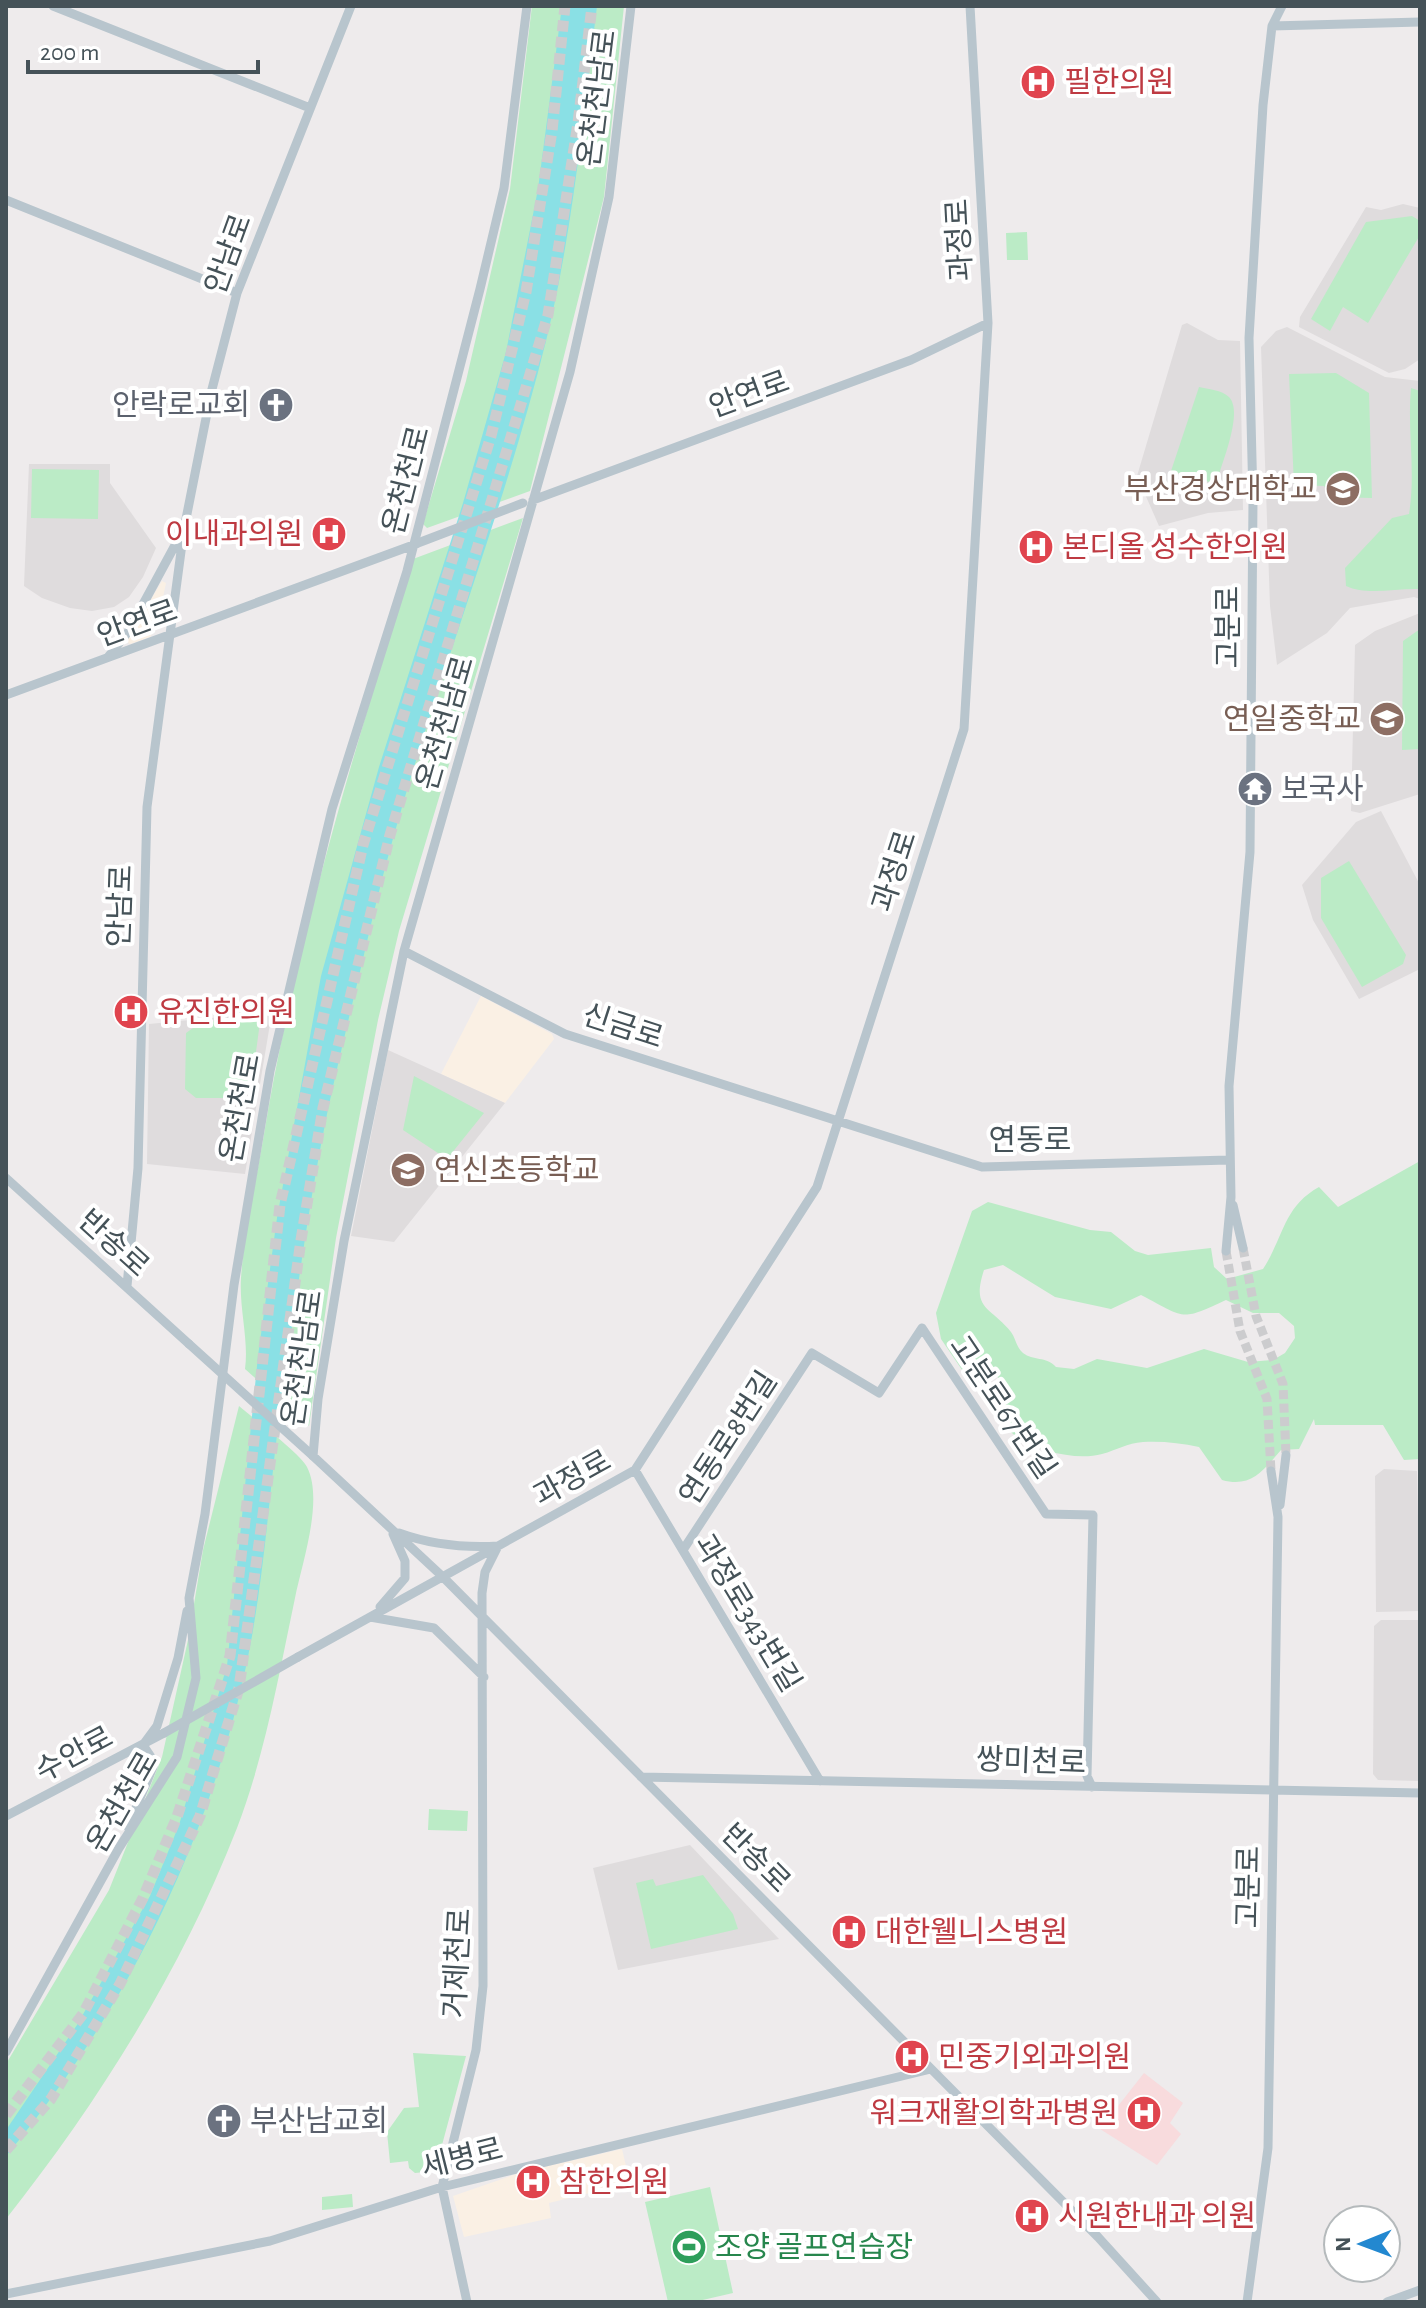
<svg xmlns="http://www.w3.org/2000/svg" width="1426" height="2308" font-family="'Alegreya Sans','Noto Sans KR',sans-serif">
<rect width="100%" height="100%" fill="#eeebec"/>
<path fill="#faf0e4" d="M 162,581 L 166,583 L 157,626 L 150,637 L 130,644 L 126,641 Z
M 481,996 L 552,1034 L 554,1039 L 505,1103 L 441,1074 Z
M 622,2149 L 630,2183 L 549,2203 L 551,2218 L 464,2237 L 453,2196 L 522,2172 Z"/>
<path fill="#dfdcdd" d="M 1403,204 L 1420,208 L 1420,359 L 1405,369 L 1389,373 L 1299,327 L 1300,317 L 1366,207 L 1381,210 Z
M 1187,323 L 1218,340 L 1240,341 L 1243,510 L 1208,513 L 1159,526 L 1137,476 L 1182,325 Z
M 1287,327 L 1385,377 L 1420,381 L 1420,599 L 1414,597 L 1350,608 L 1327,633 L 1277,665 L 1270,606 L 1261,347 L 1276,331 Z
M 29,464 L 110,464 L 110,483 L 156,548 L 143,577 L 129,597 L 114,607 L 92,611 L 70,608 L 42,598 L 24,586 Z
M 1420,613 L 1420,794 L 1360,813 L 1351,811 L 1355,645 L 1375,631 Z
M 1381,811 L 1420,885 L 1420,969 L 1359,999 L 1313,920 L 1302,885 L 1356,822 Z
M 272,1012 L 245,1174 L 147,1164 L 149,1024 Z
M 388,1050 L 505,1103 L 394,1242 L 351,1236 Z
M 1384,1469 L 1417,1471 L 1420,1611 L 1376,1612 L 1375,1476 Z
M 1381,1620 L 1420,1620 L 1420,1781 L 1378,1780 L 1373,1774 L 1374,1626 Z
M 690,1845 L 779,1939 L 618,1970 L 593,1868 Z"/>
<path fill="#f8dbdd" d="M 1144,2073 L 1183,2103 L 1170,2123 L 1181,2134 L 1157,2165 L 1100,2129 Z"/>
<path fill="#bbebc6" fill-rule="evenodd" d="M 532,6 L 624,6 L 604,197 L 530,491 L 427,528 L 423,524 L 466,381 L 510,189 Z
M 1412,216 L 1420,221 L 1420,235 L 1368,323 L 1343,307 L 1330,331 L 1311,319 L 1366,222 Z
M 1027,232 L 1028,260 L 1007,260 L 1006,233 Z
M 1336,373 L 1369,393 L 1372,498 L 1332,497 L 1324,486 L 1294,485 L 1289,374 Z
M 1199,387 C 1208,389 1222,390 1229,397 C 1244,412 1221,465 1216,484 L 1171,471 Z
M 1411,388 L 1420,391 L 1420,589 C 1396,588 1367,596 1346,586 L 1345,568 L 1392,518 L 1409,514 C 1416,471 1407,430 1411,388 Z
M 32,469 L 99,470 L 98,519 L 31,518 Z
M 523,518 L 399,931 L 378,1020 L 336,1238 L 309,1426 L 245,1369 C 249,1340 239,1308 241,1278 C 244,1233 255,1186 263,1140 C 295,943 355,750 413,559 Z
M 1420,629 L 1420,749 L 1402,750 L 1403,641 Z
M 1349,861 L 1406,955 L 1403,964 L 1362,987 L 1321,918 L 1321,878 Z
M 258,1016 L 260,1022 L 251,1089 L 244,1098 L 196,1098 L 185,1089 L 186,1033 L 200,1023 Z
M 414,1076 L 484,1113 L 447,1159 L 403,1130 Z
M 1420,1161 L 1420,1459 L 1404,1460 L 1383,1425 L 1315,1425 L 1314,1419 L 1299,1449 L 1281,1450 C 1263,1471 1251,1488 1222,1480 L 1199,1447 C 1181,1443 1162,1441 1143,1442 C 1127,1443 1117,1450 1102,1454 C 1072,1462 1025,1448 1004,1426 L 1006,1390 L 997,1376 L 987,1375 L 973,1386 L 941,1339 L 936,1313 L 972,1211 L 988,1202 L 1090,1230 L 1111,1232 L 1135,1251 L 1148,1255 L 1211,1248 L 1214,1267 L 1227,1279 L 1263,1269 C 1284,1237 1283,1207 1319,1187 L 1338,1207 ZM 1003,1265 L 1055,1297 L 1111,1309 L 1141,1295 C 1186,1318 1179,1322 1226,1300 L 1253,1313 L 1279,1313 L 1294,1326 L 1295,1338 L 1285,1353 L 1273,1360 L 1248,1362 L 1204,1349 L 1147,1368 L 1097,1359 L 1074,1369 L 1056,1367 C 1046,1356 1033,1361 1023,1353 C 1016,1347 1016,1339 1011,1332 C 990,1306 971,1310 984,1270 Z
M 239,1406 C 253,1418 301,1454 307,1467 C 324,1500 302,1563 295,1598 C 279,1674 265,1755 237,1828 C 182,1969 100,2100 6,2219 L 6,2064 L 109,1890 L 162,1757 L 188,1640 L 203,1550 Z
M 429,1809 L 468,1811 L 467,1831 L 428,1830 Z
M 703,1875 L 733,1914 L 738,1929 L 651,1949 L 636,1883 L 653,1879 L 656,1886 Z
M 413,2053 L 466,2056 L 435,2171 L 415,2173 L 409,2168 L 408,2161 L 390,2163 L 387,2132 L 404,2108 L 419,2107 Z
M 710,2187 L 733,2293 L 694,2302 L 668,2302 L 645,2202 Z
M 352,2194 L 353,2207 L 322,2210 L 322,2197 Z"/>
<path fill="#8ae0e5" d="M 562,6 L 597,6 C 583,118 573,231 546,341 C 498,535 419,721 373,916 C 358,982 341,1048 327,1114 C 309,1202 297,1293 284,1382 C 270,1475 266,1570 247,1662 C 209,1843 124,2014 6,2156 L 6,2130 L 77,2025 L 150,1896 L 179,1825 L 227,1666 L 258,1356 L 277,1218 L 321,976 L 379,767 L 463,503 L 506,352 L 538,189 Z"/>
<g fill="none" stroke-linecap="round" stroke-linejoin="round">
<path stroke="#ccccce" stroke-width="9" stroke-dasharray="9 4.5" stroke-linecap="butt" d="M 1243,1248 L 1256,1316 L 1283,1384 L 1286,1455
M 1226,1251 L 1240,1331 L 1267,1399 L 1271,1471"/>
<path stroke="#ccccce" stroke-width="11" stroke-dasharray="11 5.5" stroke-linecap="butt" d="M 6,2115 L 83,2014 L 143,1898 L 177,1817 L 230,1656 L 280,1205 L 363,845 L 491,436 L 526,292 L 552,131 L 565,6
M 6,2150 L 51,2099 L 120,1984 L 200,1816 L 239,1688 L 301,1240 L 323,1108 L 390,835 L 548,315 L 578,123 L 592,6"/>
<path stroke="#b8c5cd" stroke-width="9" d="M 53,6 L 310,108
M 631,6 L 609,197 L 570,372 L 404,951 L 344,1241 L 318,1399 L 313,1456 L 443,1577 L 1098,2237 L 1157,2302
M 1272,26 L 1420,22
M 6,200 L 237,293
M 533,500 L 911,360 L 988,323
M 108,657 L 128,632 L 180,536
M 6,695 L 416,544
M 404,951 L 565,1034 L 982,1167 L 1228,1160
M 6,1178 L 189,1344
M 1233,1205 L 1243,1248
M 1226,1251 L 1231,1197 L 1229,1086 L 1250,852 L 1253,500 L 1249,338 L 1263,105 L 1272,26 L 1282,6
M 127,1286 L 138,1168 L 147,807 L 184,529 L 211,393 L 237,293 L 351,6
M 635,1470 L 820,1781
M 1280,1505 L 1286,1455
M 399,1533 C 432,1545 463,1548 498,1546 L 485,1572 L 482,1593 L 483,1986 L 476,2050 L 442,2187 L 467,2302
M 683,1550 L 812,1353 L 879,1393 L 922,1328 L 1046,1514 L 1093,1515 L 1087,1776 L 1092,1787
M 380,1607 L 405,1578 L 405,1561 L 393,1534
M 370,1617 L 434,1628 L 484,1677
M 298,1657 L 635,1470 L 817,1187 L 964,729 L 988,323 L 970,6
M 641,1777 L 1420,1793
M 6,1816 L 164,1733
M 128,1827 L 153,1767 L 153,1760 L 143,1745 L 157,1726 L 178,1658 L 187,1611
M 6,2052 L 119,1848 L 177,1757 L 196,1678 L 189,1598 L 205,1514 L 234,1285 L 270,1071 L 332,809 L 407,571 L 480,289 L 504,188 L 527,6
M 6,2294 L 270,2241 L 442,2187 L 931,2069
M 1247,2302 L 1268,2148 L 1278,1517 L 1271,1471
M 1387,2302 L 1420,2290"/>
<path stroke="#b8c5cd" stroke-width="9" d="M 418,543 L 523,503
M 189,1344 L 313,1456
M 164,1733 L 298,1657"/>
</g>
<defs>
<symbol id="hospital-disc" viewBox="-11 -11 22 22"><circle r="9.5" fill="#e0444e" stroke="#fff"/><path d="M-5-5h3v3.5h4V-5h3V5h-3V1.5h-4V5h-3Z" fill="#fff"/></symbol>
<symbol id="church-disc" viewBox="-11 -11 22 22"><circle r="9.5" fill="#6b7280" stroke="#fff"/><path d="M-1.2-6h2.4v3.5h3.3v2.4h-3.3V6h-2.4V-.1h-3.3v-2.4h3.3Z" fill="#fff"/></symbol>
<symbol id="university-disc" viewBox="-11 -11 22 22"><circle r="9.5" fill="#8d6e63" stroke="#fff"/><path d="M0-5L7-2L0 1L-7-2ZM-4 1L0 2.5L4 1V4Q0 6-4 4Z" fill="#fff"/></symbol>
<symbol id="school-disc" viewBox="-11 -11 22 22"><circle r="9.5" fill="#8d6e63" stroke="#fff"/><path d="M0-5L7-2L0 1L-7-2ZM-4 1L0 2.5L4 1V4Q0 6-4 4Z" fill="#fff"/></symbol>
<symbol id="temple-disc" viewBox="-11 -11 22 22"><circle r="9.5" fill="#6b7280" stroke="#fff"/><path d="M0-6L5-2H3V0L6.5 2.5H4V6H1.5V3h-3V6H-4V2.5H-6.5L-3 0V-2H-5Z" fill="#fff"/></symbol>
<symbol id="stadium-disc" viewBox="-11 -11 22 22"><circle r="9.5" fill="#2e9e5b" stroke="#fff"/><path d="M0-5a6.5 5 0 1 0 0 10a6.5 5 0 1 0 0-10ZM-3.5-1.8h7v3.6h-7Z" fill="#fff"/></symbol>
</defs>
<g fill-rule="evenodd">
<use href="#hospital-disc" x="1018" y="62" width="40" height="40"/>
<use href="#church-disc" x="256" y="385" width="40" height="40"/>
<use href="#university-disc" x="1323" y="469" width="40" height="40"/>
<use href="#hospital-disc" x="309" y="514" width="40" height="40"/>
<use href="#hospital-disc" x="1016" y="527" width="40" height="40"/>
<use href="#school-disc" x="1367" y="699" width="40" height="40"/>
<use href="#temple-disc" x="1235" y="769" width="40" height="40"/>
<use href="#hospital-disc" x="111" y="992" width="40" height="40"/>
<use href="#school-disc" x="388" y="1150" width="40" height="40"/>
<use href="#hospital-disc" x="829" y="1912" width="40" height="40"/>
<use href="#hospital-disc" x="892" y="2037" width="40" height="40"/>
<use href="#hospital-disc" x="1124" y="2093" width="40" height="40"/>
<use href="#church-disc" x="204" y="2101" width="40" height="40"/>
<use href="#hospital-disc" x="513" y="2162" width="40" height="40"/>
<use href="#hospital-disc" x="1012" y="2196" width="40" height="40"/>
<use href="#stadium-disc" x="669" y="2227" width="40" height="40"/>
</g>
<g text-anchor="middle" stroke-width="8" stroke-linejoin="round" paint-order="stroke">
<g font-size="30" fill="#be3a42" stroke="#fff" text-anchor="start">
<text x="1064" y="92">필한의원</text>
<text x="303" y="544" text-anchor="end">이내과의원</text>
<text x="1062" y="557">본디올 성수한의원</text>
<text x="157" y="1022">유진한의원</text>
<text x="875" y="1942">대한웰니스병원</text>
<text x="938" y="2067">민중기외과의원</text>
<text x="1118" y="2123" text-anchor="end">워크재활의학과병원</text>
<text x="559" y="2192">참한의원</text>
<text x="1058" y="2226">시원한내과 의원</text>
</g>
<g font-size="30" fill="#455258" stroke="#fff">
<text transform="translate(597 98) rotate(-83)" y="10">온천천남로</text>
<text transform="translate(959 240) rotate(-93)" y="10">과정로</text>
<text transform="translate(228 254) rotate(-70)" y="10">안남로</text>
<text transform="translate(749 394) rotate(-20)" y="10">안연로</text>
<text transform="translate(406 480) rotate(-76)" y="10">온천천로</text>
<text transform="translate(137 623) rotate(-20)" y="10">안연로</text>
<text transform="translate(1228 627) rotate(-90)" y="10">고분로</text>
<text transform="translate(445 723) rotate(-74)" y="10">온천천남로</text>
<text transform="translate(894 871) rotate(-72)" y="10">과정로</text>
<text transform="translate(120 906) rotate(-88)" y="10">안남로</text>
<text transform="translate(623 1026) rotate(18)" y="10">신금로</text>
<text transform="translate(240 1108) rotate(-80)" y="10">온천천로</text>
<text x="1030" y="1150">연동로</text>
<text transform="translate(114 1243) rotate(42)" y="10">반송로</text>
<text transform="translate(302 1358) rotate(-82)" y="10">온천천남로</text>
<text transform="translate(1003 1407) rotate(56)" y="10">고분로67번길</text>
<text transform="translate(728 1438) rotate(-57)" y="10">연동로8번길</text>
<text transform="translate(572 1478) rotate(-29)" y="10">과정로</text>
<text transform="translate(748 1613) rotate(59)" y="10">과정로343번길</text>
<text transform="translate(74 1754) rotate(-28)" y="10">수안로</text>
<text transform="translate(1031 1761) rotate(2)" y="10">쌍미천로</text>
<text transform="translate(122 1802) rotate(-60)" y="10">온천천로</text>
<text transform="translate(756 1858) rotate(45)" y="10">반송로</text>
<text transform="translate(1248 1887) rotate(-89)" y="10">고분로</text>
<text transform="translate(457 1963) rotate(-87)" y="10">거제천로</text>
<text transform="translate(462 2158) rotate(-14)" y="10">세병로</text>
</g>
<g font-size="30" fill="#5b616d" stroke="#fff" text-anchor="start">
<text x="250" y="415" text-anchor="end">안락로교회</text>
<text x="1281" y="799">보국사</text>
<text x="250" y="2131">부산남교회</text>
</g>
<g font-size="30" fill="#785e54" stroke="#fff" text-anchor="end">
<text x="1317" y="499">부산경상대학교</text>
<text x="1361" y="729">연일중학교</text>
<text x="434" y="1180" text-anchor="start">연신초등학교</text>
</g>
<g font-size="30" fill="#27864d" stroke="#fff" text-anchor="start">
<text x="715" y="2257">조양 골프연습장</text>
</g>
</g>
<rect width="1426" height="2308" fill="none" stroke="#455258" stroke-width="16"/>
<g transform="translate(1362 2244) rotate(269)"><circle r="38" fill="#ffffff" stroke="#b5babc" stroke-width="2"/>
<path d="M0-6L14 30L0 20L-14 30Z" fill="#2388d0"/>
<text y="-12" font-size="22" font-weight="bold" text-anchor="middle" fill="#455258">N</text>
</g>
<path d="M28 60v12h230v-12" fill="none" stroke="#455258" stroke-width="4"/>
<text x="40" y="60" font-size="24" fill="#455258" stroke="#ffffff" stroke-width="6" paint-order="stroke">200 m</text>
</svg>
